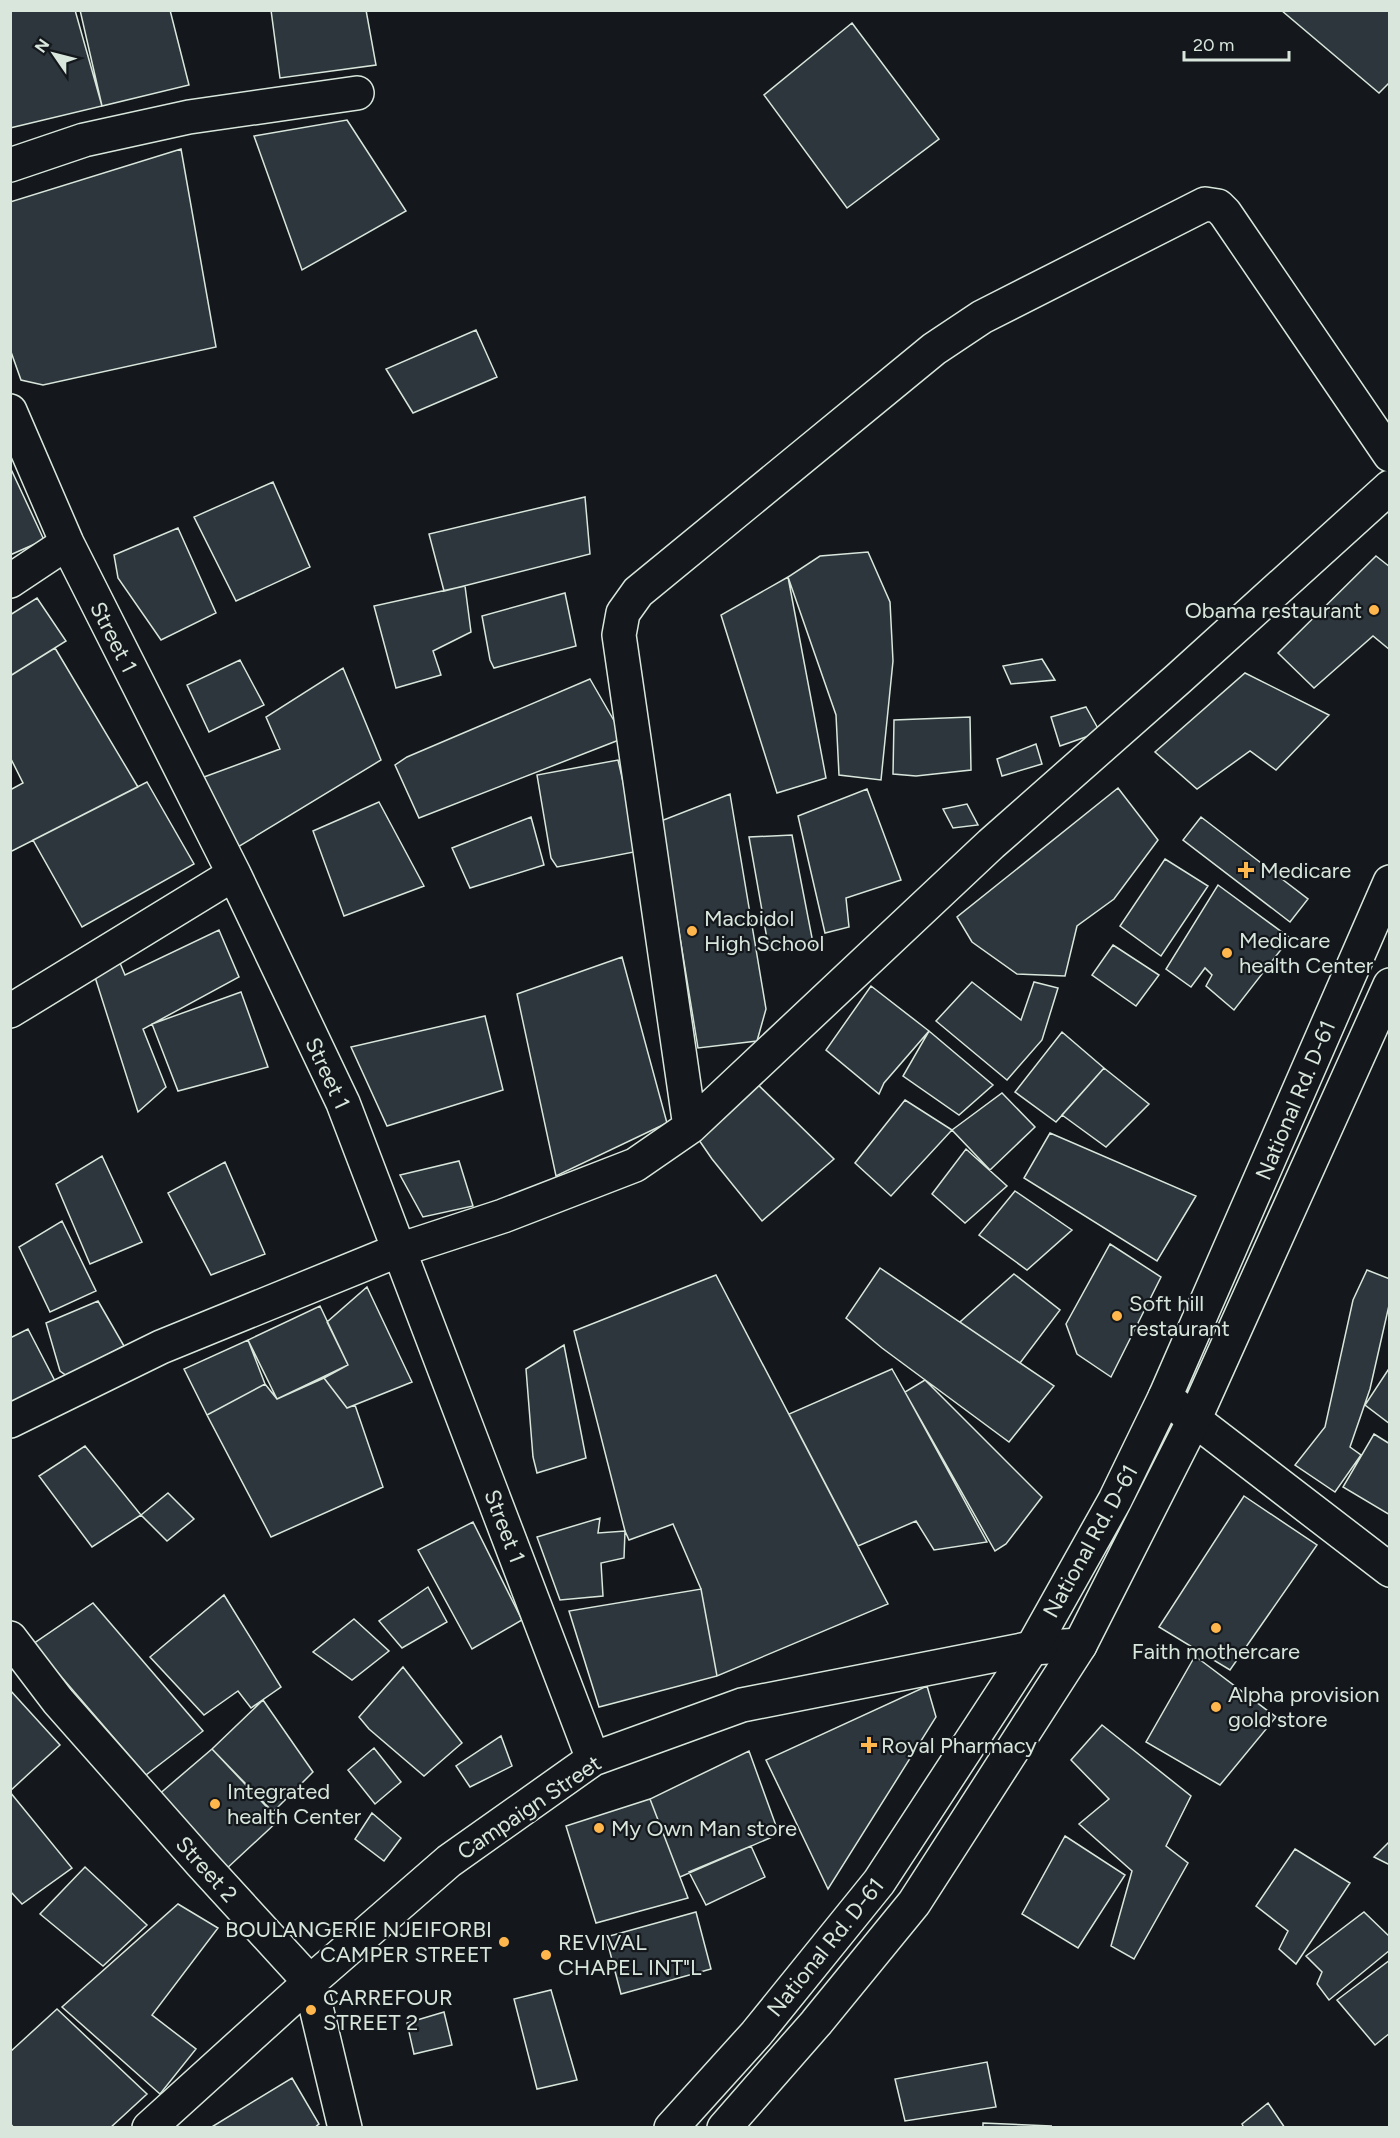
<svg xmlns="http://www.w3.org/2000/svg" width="1400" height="2138" font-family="Figtree,sans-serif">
<rect width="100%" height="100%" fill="#14181c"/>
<path fill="#2c363c" stroke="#d8e6dc" stroke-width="1.5" d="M 10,10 L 75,10 L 102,106 L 10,128 Z
M 80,10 L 170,10 L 189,85 L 102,106 Z
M 271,10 L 366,10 L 376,65 L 280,78 Z
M 1281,10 L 1390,10 L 1390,82 L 1379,93 Z
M 852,23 L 939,139 L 847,208 L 764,95 Z
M 347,120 L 406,211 L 302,270 L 254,136 Z
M 181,149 L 216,347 L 43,385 L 21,380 L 10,349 L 10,202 Z
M 476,330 L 497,377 L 413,413 L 386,369 Z
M 10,467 L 44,540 L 10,555 Z
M 273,482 L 310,567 L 236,601 L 194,517 Z
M 585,497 L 590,554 L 444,591 L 429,534 Z
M 178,528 L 216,613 L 161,640 L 118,578 L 114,555 Z
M 868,552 L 890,602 L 893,661 L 881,780 L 839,775 L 836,715 L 788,577 L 820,556 Z
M 1376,556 L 1390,567 L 1390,650 L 1373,636 L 1314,688 L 1278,653 Z
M 788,577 L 826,778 L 777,793 L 721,615 Z
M 465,586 L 471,632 L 433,651 L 441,675 L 396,688 L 374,606 Z
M 565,593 L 576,646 L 494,668 L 490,660 L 482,616 Z
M 37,598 L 66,641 L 10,676 L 10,615 Z
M 55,648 L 138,787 L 10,852 L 10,790 L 23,783 L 10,757 L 10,676 Z
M 1042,659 L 1055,680 L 1011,684 L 1003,666 Z
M 240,660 L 264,705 L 209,732 L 187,685 Z
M 343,668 L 381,760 L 233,850 L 204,777 L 280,749 L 266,717 Z
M 1245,673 L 1329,715 L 1276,770 L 1250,751 L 1197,789 L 1155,752 Z
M 590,679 L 624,738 L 419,818 L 395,765 L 407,757 Z
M 1086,707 L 1100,732 L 1060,746 L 1051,717 Z
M 970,717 L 971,770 L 916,776 L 893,774 L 894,720 Z
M 1036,744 L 1042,764 L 1002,776 L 997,759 Z
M 618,760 L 639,851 L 557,867 L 551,858 L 537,775 Z
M 147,782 L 194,864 L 82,927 L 33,840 Z
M 1118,788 L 1158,840 L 1114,899 L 1077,926 L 1065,976 L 1017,974 L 972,942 L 957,917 Z
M 867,789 L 901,880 L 846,898 L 849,927 L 825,933 L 798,816 Z
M 730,794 L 766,1009 L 757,1041 L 698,1048 L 661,821 Z
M 379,802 L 424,886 L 344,916 L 313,831 Z
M 967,804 L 978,825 L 953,828 L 943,809 Z
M 531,817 L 544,865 L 470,888 L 452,848 Z
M 1201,817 L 1308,899 L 1290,922 L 1183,840 Z
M 792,835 L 814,948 L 769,950 L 749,837 Z
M 1165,859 L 1208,886 L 1161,956 L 1120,926 Z
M 1218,885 L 1290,938 L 1234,1010 L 1206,986 L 1212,975 L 1205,968 L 1191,987 L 1166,969 Z
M 219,930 L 239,977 L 143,1029 L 166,1087 L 138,1112 L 95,977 L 120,963 L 125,975 Z
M 1113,945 L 1159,975 L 1136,1006 L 1092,975 Z
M 622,957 L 667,1123 L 556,1176 L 517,994 Z
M 972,982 L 1021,1020 L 1034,982 L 1058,988 L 1042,1040 L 1007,1080 L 936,1021 Z
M 871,986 L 929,1031 L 884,1083 L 879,1094 L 826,1050 Z
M 241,992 L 268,1067 L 178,1091 L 152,1024 Z
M 485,1016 L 503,1090 L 387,1126 L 351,1047 Z
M 929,1031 L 993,1085 L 959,1115 L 903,1076 Z
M 1062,1032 L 1104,1068 L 1056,1122 L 1015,1092 Z
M 1104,1068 L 1149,1104 L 1106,1147 L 1062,1115 Z
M 746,1073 L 834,1159 L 762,1221 L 712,1159 L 690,1127 Z
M 1002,1093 L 1035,1127 L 990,1170 L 952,1130 Z
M 905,1100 L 952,1130 L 891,1196 L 855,1163 Z
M 1050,1133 L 1196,1196 L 1157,1261 L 1024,1178 Z
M 966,1149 L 1007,1186 L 965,1223 L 932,1194 Z
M 102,1156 L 142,1242 L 90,1264 L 56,1184 Z
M 459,1161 L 473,1206 L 423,1217 L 400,1175 Z
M 225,1162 L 265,1254 L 211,1275 L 168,1193 Z
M 1015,1191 L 1072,1230 L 1027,1270 L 979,1235 Z
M 62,1221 L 96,1291 L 50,1312 L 19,1247 Z
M 1110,1244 L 1161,1277 L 1111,1377 L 1077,1354 L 1066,1324 Z
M 880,1268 L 1054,1386 L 1009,1442 L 882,1348 L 846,1318 Z
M 1367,1270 L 1390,1279 L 1390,1301 L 1370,1389 L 1350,1447 L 1361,1455 L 1335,1492 L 1295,1465 L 1325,1427 L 1353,1300 Z
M 1014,1274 L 1060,1310 L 1020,1363 L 960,1322 Z
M 716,1275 L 888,1604 L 717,1676 L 701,1589 L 673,1524 L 629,1540 L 625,1531 L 574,1331 Z
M 367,1287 L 412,1382 L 347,1408 L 324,1378 L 348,1365 L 327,1322 Z
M 98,1301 L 124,1346 L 67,1376 L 60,1371 L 46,1323 Z
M 320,1306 L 348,1365 L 277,1399 L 248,1340 Z
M 28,1329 L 56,1383 L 10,1405 L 10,1338 Z
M 248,1340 L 265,1384 L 207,1415 L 184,1369 Z
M 564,1345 L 586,1458 L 537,1473 L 533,1457 L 526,1369 Z
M 1390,1367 L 1390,1424 L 1365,1405 Z
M 892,1369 L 905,1392 L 987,1542 L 934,1550 L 916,1521 L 858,1546 L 789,1414 Z
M 324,1378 L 347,1408 L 355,1405 L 383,1487 L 271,1537 L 207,1415 L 265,1384 L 277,1399 Z
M 925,1380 L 1042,1497 L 1006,1544 L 995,1551 L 905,1392 Z
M 1374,1434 L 1390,1444 L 1390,1515 L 1343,1487 Z
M 85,1446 L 141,1515 L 92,1547 L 39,1476 Z
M 168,1493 L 194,1519 L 167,1541 L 141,1515 Z
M 1244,1496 L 1317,1545 L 1230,1670 L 1159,1627 Z
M 600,1518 L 598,1533 L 625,1531 L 624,1558 L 601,1563 L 603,1596 L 560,1600 L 537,1537 Z
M 473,1522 L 522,1620 L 472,1649 L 418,1550 Z
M 428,1587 L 447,1622 L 402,1648 L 379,1621 Z
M 701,1589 L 717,1676 L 599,1707 L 569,1611 Z
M 224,1595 L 281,1687 L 251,1708 L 238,1691 L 204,1715 L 150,1657 Z
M 93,1603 L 203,1731 L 146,1775 L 33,1644 Z
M 354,1619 L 389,1651 L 352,1680 L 313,1652 Z
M 1195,1656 L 1276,1717 L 1220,1785 L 1146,1742 Z
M 403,1667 L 462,1743 L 424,1776 L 369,1729 L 359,1717 Z
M 927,1686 L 936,1717 L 828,1889 L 766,1760 Z
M 10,1690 L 60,1745 L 10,1791 Z
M 263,1700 L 313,1772 L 273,1812 L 212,1749 Z
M 1102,1725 L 1191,1796 L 1166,1846 L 1188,1863 L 1134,1959 L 1111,1946 L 1132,1871 L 1079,1824 L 1109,1799 L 1071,1760 Z
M 501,1736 L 512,1766 L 470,1787 L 456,1766 Z
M 374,1748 L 401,1782 L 375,1804 L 348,1770 Z
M 212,1749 L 279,1820 L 224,1871 L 157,1796 Z
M 749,1751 L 779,1834 L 680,1877 L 650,1799 Z
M 10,1792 L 72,1868 L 22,1904 L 10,1891 Z
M 650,1799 L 688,1898 L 596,1923 L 566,1826 Z
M 372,1813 L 401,1838 L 384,1861 L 355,1839 Z
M 1065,1836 L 1125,1875 L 1078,1948 L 1022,1914 Z
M 1390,1841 L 1390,1865 L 1374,1857 Z
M 751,1846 L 765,1877 L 706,1905 L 689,1872 Z
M 1295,1849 L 1350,1883 L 1296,1964 L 1279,1949 L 1288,1931 L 1256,1906 Z
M 85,1867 L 147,1925 L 103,1966 L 40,1914 Z
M 178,1904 L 218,1928 L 152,2015 L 196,2049 L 160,2094 L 62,2007 Z
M 696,1912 L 711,1969 L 621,1994 L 606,1937 Z
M 1364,1912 L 1390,1937 L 1390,1950 L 1329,2000 L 1317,1984 L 1322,1972 L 1306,1956 Z
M 1390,1960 L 1390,2033 L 1375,2045 L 1337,2000 Z
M 551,1990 L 577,2080 L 537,2089 L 514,1999 Z
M 57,2009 L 147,2094 L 110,2128 L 14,2128 L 10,2123 L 10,2052 Z
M 444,2012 L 452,2045 L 414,2054 L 407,2023 Z
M 987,2062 L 996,2107 L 905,2121 L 895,2079 Z
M 292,2078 L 319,2124 L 314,2128 L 210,2128 Z
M 1268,2103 L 1285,2128 L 1244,2128 L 1242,2124 Z
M 983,2123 L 1052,2126 L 983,2128 Z"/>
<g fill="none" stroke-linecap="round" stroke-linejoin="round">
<defs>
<path id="minor" d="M 10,165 L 84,140 L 189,117 L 357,93
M 10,411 L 67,543 L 234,874 L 343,1103 L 593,1759
M 10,581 L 67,543
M 10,1011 L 234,874
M 690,1127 L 619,635 L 623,613 L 638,592 L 934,349 L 982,317 L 1205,204 L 1218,206 L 1225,213 L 1390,455
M 1165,1397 L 1390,1570
M 10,1421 L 161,1347 L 399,1250 L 503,1216 L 635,1165 L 690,1127 L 991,844 L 1178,679 L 1390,487
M 10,1638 L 58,1701 L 202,1864 L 310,1982 L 345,2128
M 149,2128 L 310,1982 L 449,1861 L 593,1759 L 742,1705 L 1032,1648 L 1080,1645"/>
<path id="highway" d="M 671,2128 L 756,2034 L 879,1882 L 1032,1648 L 1115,1500 L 1165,1397 L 1390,882
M 724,2128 L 816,2023 L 914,1903 L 1080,1645 L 1194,1420 L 1390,985"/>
</defs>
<use href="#minor" stroke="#d8e6dc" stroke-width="36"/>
<use href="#highway" stroke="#d8e6dc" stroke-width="36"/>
<use href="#minor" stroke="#14181c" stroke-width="33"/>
<use href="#highway" stroke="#14181c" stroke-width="33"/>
</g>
<g fill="#ffb74d" stroke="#14181c" stroke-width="2">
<circle cx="1374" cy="610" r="6"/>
<path d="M1243 861h6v6h6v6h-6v6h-6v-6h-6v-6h6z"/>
<circle cx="692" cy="931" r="6"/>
<circle cx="1227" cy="953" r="6"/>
<circle cx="1117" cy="1316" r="6"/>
<circle cx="1216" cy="1628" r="6"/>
<circle cx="1216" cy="1707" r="6"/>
<path d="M866 1736h6v6h6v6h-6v6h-6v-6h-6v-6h6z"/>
<circle cx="215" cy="1804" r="6"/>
<circle cx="599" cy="1828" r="6"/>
<circle cx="504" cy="1942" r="6"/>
<circle cx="546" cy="1955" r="6"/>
<circle cx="311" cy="2010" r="6"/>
</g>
<g text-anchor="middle" stroke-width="4.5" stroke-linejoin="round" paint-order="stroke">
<g font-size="22" fill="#d8e6dc" stroke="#14181c" text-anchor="start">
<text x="1362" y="618" text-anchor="end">Obama restaurant</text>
<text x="1260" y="878">Medicare</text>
<text x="704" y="926">Macbidol<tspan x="704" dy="25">High School</tspan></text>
<text x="1239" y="948">Medicare<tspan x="1239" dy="25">health Center</tspan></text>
<text x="1129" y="1311">Soft hill<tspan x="1129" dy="25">restaurant</tspan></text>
<text x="1216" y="1659" text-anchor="middle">Faith mothercare</text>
<text x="1228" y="1702">Alpha provision<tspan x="1228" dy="25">gold store</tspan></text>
<text x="881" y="1753">Royal Pharmacy</text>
<text x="227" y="1799">Integrated<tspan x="227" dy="25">health Center</tspan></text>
<text x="611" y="1836">My Own Man store</text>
<text x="492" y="1937" text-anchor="end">BOULANGERIE NJEIFORBI<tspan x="492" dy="25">CAMPER STREET</tspan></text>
<text x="558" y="1950">REVIVAL<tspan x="558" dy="25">CHAPEL INT"L</tspan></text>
<text x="323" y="2005">CARREFOUR<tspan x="323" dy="25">STREET 2</tspan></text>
</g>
<g font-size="22" fill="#d8e6dc" stroke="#14181c">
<text transform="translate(114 637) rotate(63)" y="8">Street 1</text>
<text transform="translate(328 1073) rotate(65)" y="8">Street 1</text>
<text transform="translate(1295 1100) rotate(-67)" y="8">National Rd. D-61</text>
<text transform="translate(505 1526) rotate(69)" y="8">Street 1</text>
<text transform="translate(1090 1541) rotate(-61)" y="8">National Rd. D-61</text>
<text transform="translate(529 1807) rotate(-34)" y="8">Campaign Street</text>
<text transform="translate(207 1869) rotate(48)" y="8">Street 2</text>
<text transform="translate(825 1947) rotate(-51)" y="8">National Rd. D-61</text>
</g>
</g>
<rect width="1400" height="2138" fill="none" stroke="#d8e6dc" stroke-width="24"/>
<g transform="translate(54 54) rotate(305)" stroke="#14181c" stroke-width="4.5" paint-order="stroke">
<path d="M0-4.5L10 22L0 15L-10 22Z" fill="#d8e6dc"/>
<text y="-9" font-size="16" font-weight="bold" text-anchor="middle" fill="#d8e6dc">N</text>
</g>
<path d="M1184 51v9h105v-9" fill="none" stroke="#d8e6dc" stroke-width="3"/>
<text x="1193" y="51" font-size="18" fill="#d8e6dc" stroke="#14181c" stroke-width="4.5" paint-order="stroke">20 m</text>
</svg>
